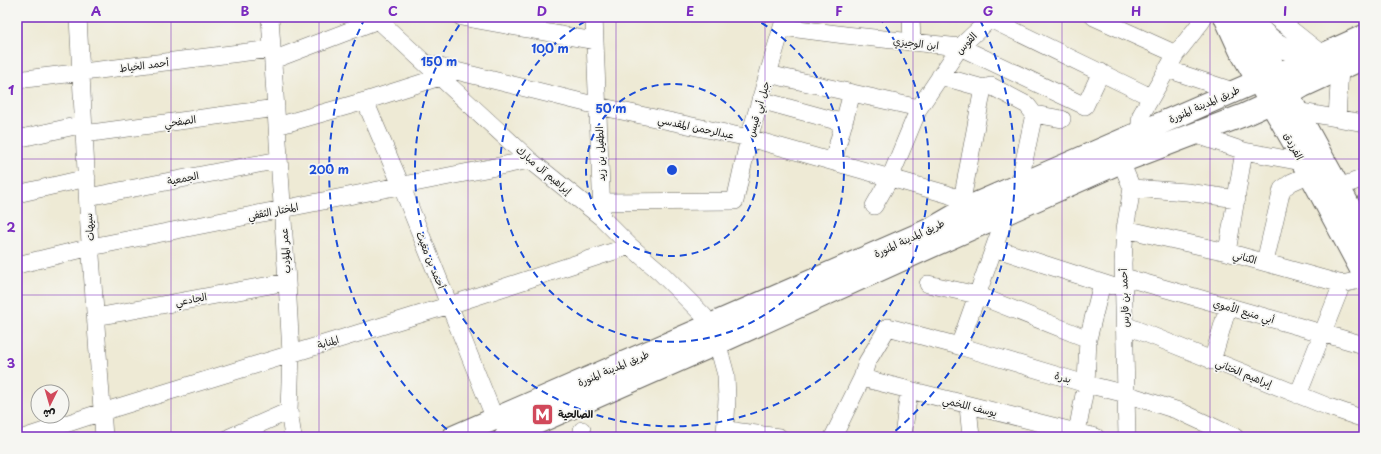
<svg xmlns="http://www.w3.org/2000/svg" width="1381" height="454" font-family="'Playpen Sans','Playpen Sans Arabic',sans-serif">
<rect width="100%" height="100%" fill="#f6f6f2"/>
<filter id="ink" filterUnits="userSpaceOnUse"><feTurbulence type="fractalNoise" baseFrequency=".025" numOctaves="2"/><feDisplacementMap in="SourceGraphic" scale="8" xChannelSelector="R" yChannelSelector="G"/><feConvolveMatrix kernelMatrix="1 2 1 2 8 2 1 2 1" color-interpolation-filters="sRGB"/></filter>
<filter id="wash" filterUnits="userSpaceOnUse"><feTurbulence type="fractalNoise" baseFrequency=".012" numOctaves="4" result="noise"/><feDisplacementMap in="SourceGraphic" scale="16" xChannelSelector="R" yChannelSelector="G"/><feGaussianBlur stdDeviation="0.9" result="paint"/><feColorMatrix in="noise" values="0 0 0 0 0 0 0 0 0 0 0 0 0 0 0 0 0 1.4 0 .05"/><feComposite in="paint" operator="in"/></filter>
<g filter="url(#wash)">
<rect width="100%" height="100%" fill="#eeead5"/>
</g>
<g filter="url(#ink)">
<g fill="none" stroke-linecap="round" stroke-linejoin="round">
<defs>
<path id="minor" d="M 78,17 L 89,228 L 104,437
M 270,17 L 287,282 L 291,353 L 289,411 L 293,437
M 375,17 L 530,160 L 602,218 L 630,246 L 660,272 L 704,316 L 720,353 L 726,375 L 727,399 L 725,437
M 461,17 L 595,41
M 594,17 L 602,213
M 911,17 L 912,42
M 1094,17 L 1176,54
M 1275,17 L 1323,55
M 782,27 L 845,35 L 960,47 L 1085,106 L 1101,72
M 273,60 L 378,20
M 428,64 L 598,106 L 749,138 L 947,194 L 973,205
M 1167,69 L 1233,91
M 768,74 L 919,108
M 940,76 L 983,88 L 991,86 L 1027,105 L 1034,114
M 17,80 L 272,49
M 760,100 L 844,123
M 365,101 L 401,185 L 495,419
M 1297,111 L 1364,123
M 1337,118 L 1340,68
M 277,126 L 365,101 L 440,77
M 1139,132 L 1141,115 L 1176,54 L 1202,21
M 84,134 L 276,108
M 1194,134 L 1244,151 L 1302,162
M 17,139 L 84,124
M 833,161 L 852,93
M 1121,162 L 1132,188 L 1125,229 L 1123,263 L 1127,437
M 1019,185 L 1034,114 L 1062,119
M 1339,187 L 1364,178
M 1132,188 L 1187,192 L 1237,199
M 17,194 L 87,178
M 88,197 L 279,160
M 962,200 L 983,88
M 601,202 L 735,201 L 749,138 L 785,17
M 874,206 L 890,178 L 919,108 L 960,47 L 990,19 L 1151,97
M 1125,229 L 1227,252 L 1342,284 L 1364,279
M 994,248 L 1112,286
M 1227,252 L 1244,151
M 1265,262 L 1282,189 L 1292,182 L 1310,174
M 17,265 L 91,247 L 530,160
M 1124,277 L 1364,345
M 928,284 L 977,295 L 1088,339
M 96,317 L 287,282
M 1125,325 L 1329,407 L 1364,419
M 959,346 L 1000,231 L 1005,214
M 1212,361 L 1228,307
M 1298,395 L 1342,284
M 968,406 L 971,437
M 726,430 L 779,437
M 1077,432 L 1086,384 L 1088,339 L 1102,283
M 26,437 L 102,412 L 450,305 L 630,246
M 230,437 L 289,411
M 582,437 L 582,430
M 833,437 L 862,378
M 903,437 L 909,390
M 1096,437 L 862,378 L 867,362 L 888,327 L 959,346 L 1086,384 L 1126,394 L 1179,411 L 1235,437"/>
<path id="major" d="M 1225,17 L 1240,50 L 1298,150 L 1302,162 L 1310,174 L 1364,275
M 1248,17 C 1259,44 1276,69 1288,95 L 1364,233
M 1258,28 C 1281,53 1291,50 1323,55
M 453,437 L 933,228 L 973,205 L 1258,81 L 1293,68 L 1364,36
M 505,437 L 716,344 L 930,247 L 1121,162 L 1244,115 L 1288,95 L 1303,86 L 1364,58"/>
</defs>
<use href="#minor" stroke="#66645d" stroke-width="18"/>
<use href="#major" stroke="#66645d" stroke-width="24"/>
<use href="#minor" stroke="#fff" stroke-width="17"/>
<use href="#major" stroke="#fff" stroke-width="22"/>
</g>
</g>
<path fill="none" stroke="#7b2cbf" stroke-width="1" stroke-opacity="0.55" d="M 171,17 L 171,437M 319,17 L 319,437M 468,17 L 468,437M 616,17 L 616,437M 765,17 L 765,437M 913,17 L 913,437M 1062,17 L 1062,437M 1210,17 L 1210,437M 17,159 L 1364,159M 17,295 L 1364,295"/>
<g fill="none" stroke="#1d4ed8" stroke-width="2" stroke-dasharray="7 5">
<circle cx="672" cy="170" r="86"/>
<path d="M751 17A172 172 0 1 1 593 17"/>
<path d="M879 17A257 257 0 1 1 465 17"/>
<path d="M456 437A343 343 0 0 1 364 20M980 20A343 343 0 0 1 888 437"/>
</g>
<defs>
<symbol id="metro-square" viewBox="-11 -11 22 22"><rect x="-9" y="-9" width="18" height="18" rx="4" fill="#d1495b" stroke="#f6f6f2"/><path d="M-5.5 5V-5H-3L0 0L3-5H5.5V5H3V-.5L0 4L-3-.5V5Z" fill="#fff"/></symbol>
</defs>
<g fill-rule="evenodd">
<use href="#metro-square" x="530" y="402" width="25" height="25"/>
</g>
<g text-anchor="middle" stroke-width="3.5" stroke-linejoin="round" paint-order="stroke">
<g font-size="10" fill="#1c1c1c" stroke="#f6f6f2">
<text transform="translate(916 43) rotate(6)" y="4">ابن الوجيزي</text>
<text transform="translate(966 43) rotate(-47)" y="4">القوس</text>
<text transform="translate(144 65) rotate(-7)" y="4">أحمد الخياط</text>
<text transform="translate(1204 104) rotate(-24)" y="4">طريق المدينة المنورة</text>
<text transform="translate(758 109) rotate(-74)" y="4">جبل أبي قبيس</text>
<text transform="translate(180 121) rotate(-8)" y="4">الصفحي</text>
<text transform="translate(696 127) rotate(12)" y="4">عبدالرحمن المقدسي</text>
<text transform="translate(1294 146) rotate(63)" y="4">الفرزدق</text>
<text transform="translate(600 154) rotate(-92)" y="4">الطفيل بن زيد</text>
<text transform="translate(544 170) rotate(40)" y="4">إبراهيم آل مبارك</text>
<text transform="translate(183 178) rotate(-11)" y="4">الجمعية</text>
<text transform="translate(273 211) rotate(-11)" y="4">المختار الثقفي</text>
<text transform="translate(89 227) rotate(-94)" y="4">سيهات</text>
<text transform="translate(909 238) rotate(-25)" y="4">طريق المدينة المنورة</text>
<text transform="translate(285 251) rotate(-94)" y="4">عمر المؤدب</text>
<text transform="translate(1245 257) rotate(15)" y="4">الكناني</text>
<text transform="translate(431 260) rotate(68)" y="4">أحمد بن مغيث</text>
<text transform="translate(1124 298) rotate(-92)" y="4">أحمد بن فارس</text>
<text transform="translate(191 299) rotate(-10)" y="4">الجادعي</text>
<text transform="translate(1244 311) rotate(16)" y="4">أبي منيع الأموي</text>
<text transform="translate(328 342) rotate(-17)" y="4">المنابة</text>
<text transform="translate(613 368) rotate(-23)" y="4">طريق المدينة المنورة</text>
<text transform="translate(1244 373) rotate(22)" y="4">إبراهيم الختاني</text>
<text transform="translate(1063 377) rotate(16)" y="4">بدرة</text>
<text transform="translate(970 406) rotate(14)" y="4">يوسف اللخمي</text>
</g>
<g font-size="10" font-weight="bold" fill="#1c1c1c" stroke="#f6f6f2" text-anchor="start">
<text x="558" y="418">الصالحية</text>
</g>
</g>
<circle cx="672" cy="170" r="6" fill="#1d4ed8" stroke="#f6f6f2" stroke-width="2"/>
<g font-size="12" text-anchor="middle" font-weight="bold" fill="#1d4ed8" stroke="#f6f6f2" stroke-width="3.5" stroke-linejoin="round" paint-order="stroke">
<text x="550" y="53">100 m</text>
<text x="439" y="66">150 m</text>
<text x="611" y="113">50 m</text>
<text x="329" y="174">200 m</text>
</g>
<rect width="1381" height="454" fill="none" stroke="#f6f6f2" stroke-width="44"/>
<g transform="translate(50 404) rotate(185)"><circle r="19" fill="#f6f6f2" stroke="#9f9f9c"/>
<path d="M0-3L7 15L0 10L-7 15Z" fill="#d1495b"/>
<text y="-6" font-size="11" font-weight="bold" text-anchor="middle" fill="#1c1c1c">ش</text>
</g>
<rect x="22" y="22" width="1337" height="410" fill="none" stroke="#7b2cbf" stroke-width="1.5"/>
<g font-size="13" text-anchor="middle" font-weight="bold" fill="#7b2cbf">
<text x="96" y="16">A</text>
<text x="245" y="16">B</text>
<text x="393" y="16">C</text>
<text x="542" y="16">D</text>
<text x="690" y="16">E</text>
<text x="839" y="16">F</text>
<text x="988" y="16">G</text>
<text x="1136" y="16">H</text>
<text x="1285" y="16">I</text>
<text x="11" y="95">1</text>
<text x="11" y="232">2</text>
<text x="11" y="368">3</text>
</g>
</svg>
